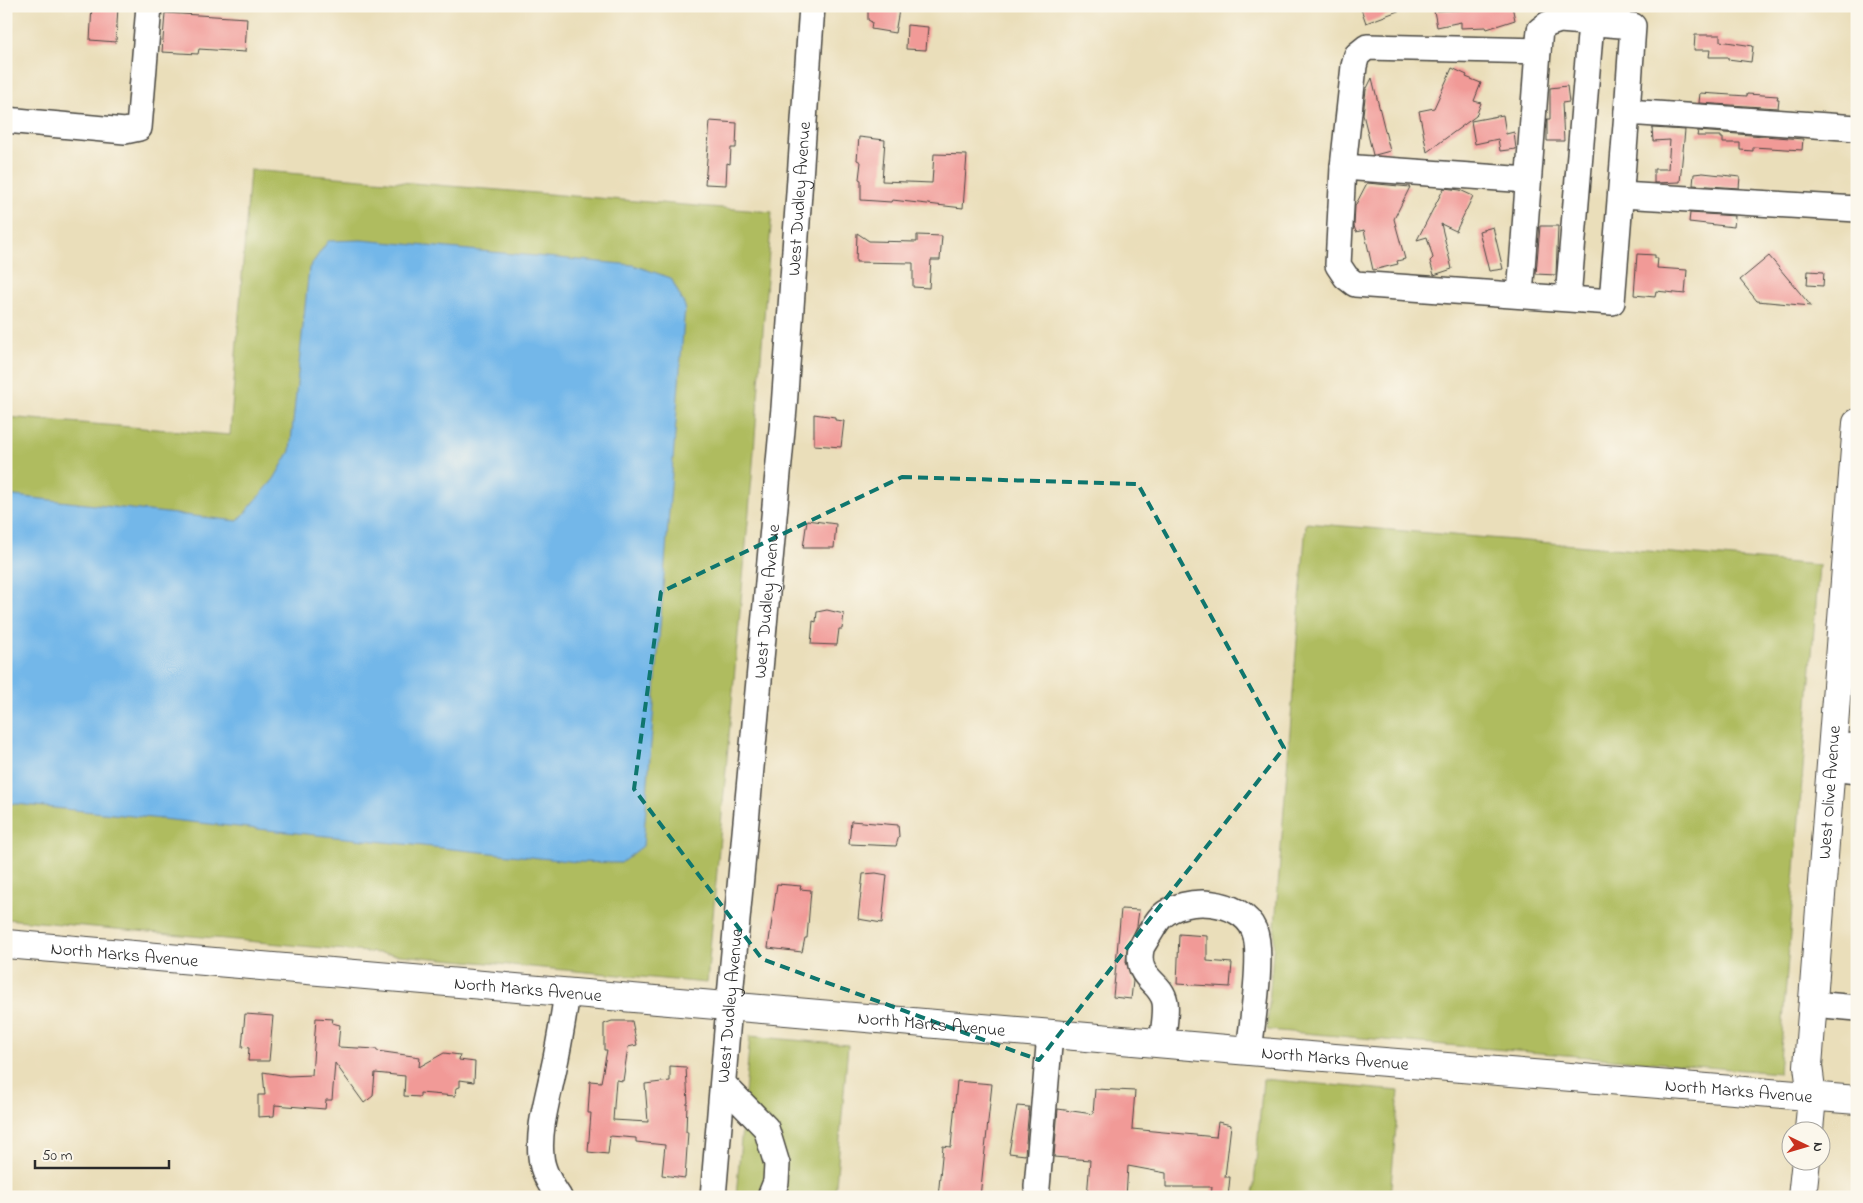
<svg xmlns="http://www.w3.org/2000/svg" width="1863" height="1203" font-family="'Indie Flower',sans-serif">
<rect width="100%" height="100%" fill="#fbf7ec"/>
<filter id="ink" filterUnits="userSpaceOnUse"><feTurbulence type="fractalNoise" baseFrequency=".02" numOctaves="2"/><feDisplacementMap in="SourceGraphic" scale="10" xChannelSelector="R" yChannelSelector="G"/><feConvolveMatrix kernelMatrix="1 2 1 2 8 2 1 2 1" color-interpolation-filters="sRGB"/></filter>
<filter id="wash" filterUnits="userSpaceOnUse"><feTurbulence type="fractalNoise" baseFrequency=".0096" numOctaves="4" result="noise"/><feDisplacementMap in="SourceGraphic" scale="20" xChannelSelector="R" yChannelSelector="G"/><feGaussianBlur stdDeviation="1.12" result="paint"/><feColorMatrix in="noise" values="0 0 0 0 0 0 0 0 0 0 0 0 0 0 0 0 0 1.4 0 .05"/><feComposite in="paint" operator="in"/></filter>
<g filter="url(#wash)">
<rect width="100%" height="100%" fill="#eadeba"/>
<path fill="#afbc5e" stroke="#6d7444" d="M 250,170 L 772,212 L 752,477 L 707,983 L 6,919 L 6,417 L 230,435 Z
M 1306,523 L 1819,565 L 1779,1073 L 1267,1030 Z
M 750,1036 L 848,1045 L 835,1197 L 736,1197 Z
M 1263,1079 L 1399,1091 L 1390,1197 L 1253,1197 Z"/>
<path fill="#73b7e9" stroke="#4f718a" d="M 361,240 L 633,265 L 671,278 L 685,306 L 643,846 L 621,863 L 578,862 L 6,803 L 6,495 L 238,521 L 274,479 L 290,451 L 309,268 L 328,241 Z"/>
<g id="blocks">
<path fill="#f19a97" d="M 92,6 L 118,6 L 116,42 L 90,40 Z
M 868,6 L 896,6 L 896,11 L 899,10 L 895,33 L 871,29 L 872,22 L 868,20 Z
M 1360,6 L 1406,6 L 1406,8 L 1366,23 Z
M 1480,6 L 1512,6 L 1515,20 L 1487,29 L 1486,27 L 1461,28 L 1461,22 L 1437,27 L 1434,11 L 1480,9 Z
M 165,13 L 247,18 L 245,52 L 199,49 L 198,54 L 162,52 Z
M 907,25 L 928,27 L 926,50 L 906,49 Z
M 1695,35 L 1720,35 L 1720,41 L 1753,46 L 1751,62 L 1728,59 L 1728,57 L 1709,57 L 1710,50 L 1694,50 Z
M 1452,68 L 1467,75 L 1466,77 L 1481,83 L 1474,101 L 1481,103 L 1476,116 L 1427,152 L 1419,111 L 1434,108 Z
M 1372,78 L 1390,151 L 1375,155 L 1373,155 L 1363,114 L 1366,90 Z
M 1567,86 L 1569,102 L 1562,103 L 1564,141 L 1547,141 L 1547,119 L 1550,119 L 1550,88 Z
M 1700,93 L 1747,96 L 1747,94 L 1778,96 L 1777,99 L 1779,99 L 1778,108 L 1699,103 Z
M 1503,115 L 1506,134 L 1514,132 L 1516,149 L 1500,151 L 1498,139 L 1475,144 L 1471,121 Z
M 710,121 L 737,123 L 736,148 L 731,148 L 730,164 L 727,163 L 726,185 L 705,184 Z
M 1652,128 L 1685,130 L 1680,182 L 1654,183 L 1654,169 L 1668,169 L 1670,140 L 1653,141 Z
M 1698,131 L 1803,139 L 1802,150 L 1753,147 L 1753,151 L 1740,150 L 1740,143 L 1723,143 L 1723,138 L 1721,138 L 1721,136 L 1697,136 Z
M 859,137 L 885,140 L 882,181 L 932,183 L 934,154 L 967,155 L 963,208 L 892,200 L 891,202 L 861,200 L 861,180 L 859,179 L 861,162 L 857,160 Z
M 1703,173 L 1740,177 L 1739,188 L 1693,185 L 1694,174 Z
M 1367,183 L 1410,187 L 1394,219 L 1405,259 L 1397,261 L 1398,264 L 1373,270 L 1364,230 L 1356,232 L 1354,226 L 1355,206 Z
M 1444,188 L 1460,190 L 1473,196 L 1456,231 L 1441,224 L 1452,269 L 1434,275 L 1430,261 L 1433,258 L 1427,237 L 1417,240 Z
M 1690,213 L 1735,216 L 1734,227 L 1689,222 Z
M 1540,226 L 1558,226 L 1556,275 L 1536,274 Z
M 1493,227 L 1503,269 L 1489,271 L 1479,231 Z
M 857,233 L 869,241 L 917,242 L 917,235 L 942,236 L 940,260 L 931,260 L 929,288 L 913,287 L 913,263 L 856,262 Z
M 1637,254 L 1655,255 L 1655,258 L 1658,258 L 1657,268 L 1687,270 L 1685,294 L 1656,291 L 1655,297 L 1634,295 Z
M 1769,256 L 1811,306 L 1757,301 L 1740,280 Z
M 1808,271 L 1824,272 L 1823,286 L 1807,285 Z
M 814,414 L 835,417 L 835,420 L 844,421 L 841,447 L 814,445 Z
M 807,520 L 836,524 L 834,548 L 803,548 Z
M 827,610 L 844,614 L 842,629 L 839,629 L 837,645 L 811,644 L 813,621 L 816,622 L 817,612 Z
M 851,821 L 898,825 L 899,836 L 896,846 L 849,844 Z
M 876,873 L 887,875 L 882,923 L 858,919 L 863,874 Z
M 777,884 L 801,886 L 800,889 L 811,890 L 807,938 L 805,938 L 802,952 L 768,948 Z
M 1121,909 L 1139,910 L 1137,926 L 1127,948 L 1126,962 L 1133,981 L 1131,999 L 1113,997 Z
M 1179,934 L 1207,936 L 1207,961 L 1232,963 L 1230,987 L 1177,984 Z
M 245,1014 L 273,1016 L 269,1061 L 248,1061 L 249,1048 L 242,1047 Z
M 316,1018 L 333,1019 L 332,1023 L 340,1025 L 338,1047 L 377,1049 L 377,1051 L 420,1057 L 419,1067 L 444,1053 L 460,1055 L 459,1060 L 475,1062 L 474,1082 L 460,1080 L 460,1087 L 456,1088 L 455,1096 L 420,1093 L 420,1097 L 404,1096 L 405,1076 L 375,1073 L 373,1096 L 364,1103 L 335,1063 L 332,1100 L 326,1100 L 325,1109 L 275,1105 L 274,1116 L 258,1117 L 258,1095 L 265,1095 L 263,1072 L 288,1076 L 312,1075 Z
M 612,1021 L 632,1021 L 637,1045 L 628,1047 L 623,1081 L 616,1080 L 613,1120 L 648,1122 L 645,1084 L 670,1081 L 670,1066 L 686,1067 L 688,1103 L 687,1103 L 686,1132 L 688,1132 L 685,1178 L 662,1175 L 665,1145 L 636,1142 L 636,1138 L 610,1136 L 608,1154 L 588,1152 L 591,1113 L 588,1113 L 590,1081 L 601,1082 L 607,1050 L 604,1050 L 604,1024 Z
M 957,1081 L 992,1084 L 980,1197 L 938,1197 L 943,1146 L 951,1147 Z
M 1095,1089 L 1135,1091 L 1132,1129 L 1216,1137 L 1218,1122 L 1231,1125 L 1225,1177 L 1230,1177 L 1228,1197 L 1211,1197 L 1212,1187 L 1166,1187 L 1166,1173 L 1128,1166 L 1126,1197 L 1087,1197 L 1090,1160 L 1054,1157 L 1058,1109 L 1093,1114 Z
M 1017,1106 L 1029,1107 L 1025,1155 L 1009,1153 Z"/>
</g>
</g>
<g filter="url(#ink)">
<use href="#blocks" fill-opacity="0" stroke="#484640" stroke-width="1"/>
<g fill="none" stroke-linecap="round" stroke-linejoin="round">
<defs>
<g id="minor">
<path d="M 1538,51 L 1540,30 L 1548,24 L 1560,20 L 1633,26 L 1627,112"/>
<path d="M 6,120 L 125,131 L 139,128 L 149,6"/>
<path d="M 1343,167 L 1528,180"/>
<path d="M 1621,195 L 1857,209"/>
<path d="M 1520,295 L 1538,51 L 1367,47 L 1357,55 L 1354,66 L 1343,167 L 1338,265 L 1346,277 L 1355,284 L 1612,302 L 1627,112 L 1857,128"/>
<path d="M 1568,298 L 1591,23"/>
<path d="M 1832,747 L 1857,746"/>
<path d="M 1831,768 L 1857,771"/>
<path d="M 1813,1004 L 1857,1008"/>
<path d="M 1162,1044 C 1163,1032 1167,1013 1165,1002 C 1161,980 1135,980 1141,949 C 1142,945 1146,940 1148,936 C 1152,930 1156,922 1161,917 C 1184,895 1241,899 1254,930 C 1264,952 1252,1024 1249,1051"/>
<path d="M 723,1084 L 766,1128 L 777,1164 L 776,1182 L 770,1197"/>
<path d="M 1037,1187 L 1050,1034"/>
<path d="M 559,1197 C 550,1184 542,1171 541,1156 C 538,1129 548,1098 553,1072 C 559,1046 563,1020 567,993"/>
<path id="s1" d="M 713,1197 L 729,1007 L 784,408 L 812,6"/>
</g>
<g id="major">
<path id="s2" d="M 6,944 L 1261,1052 L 1857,1100"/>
<path id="s3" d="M 1809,1130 L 1812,1097 L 1808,1066 L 1857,423"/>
<path d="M 1802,1197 L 1806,1160"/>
</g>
</defs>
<use href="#minor" stroke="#484640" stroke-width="28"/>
<use href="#major" stroke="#484640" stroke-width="30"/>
<use href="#minor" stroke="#fff" stroke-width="25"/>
<use href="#major" stroke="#fff" stroke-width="28"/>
</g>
</g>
<path fill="none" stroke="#0f766e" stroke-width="4" stroke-dasharray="10 6" stroke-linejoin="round" d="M 902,477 L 1138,484 L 1284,748 L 1039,1060 L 762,959 L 634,789 L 661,592 Z"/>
<g text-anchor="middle" stroke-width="5" stroke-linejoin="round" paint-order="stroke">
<g font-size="18" fill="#2b2b2b" stroke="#fbf7ec">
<text dy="6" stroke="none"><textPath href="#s1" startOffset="1002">West Dudley Avenue</textPath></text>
<text dy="6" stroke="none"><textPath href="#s1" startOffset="598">West Dudley Avenue</textPath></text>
<text dy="6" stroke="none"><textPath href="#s3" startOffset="339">West Olive Avenue</textPath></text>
<text dy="6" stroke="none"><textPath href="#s2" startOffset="119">North Marks Avenue</textPath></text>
<text dy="6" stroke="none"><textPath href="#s2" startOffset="524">North Marks Avenue</textPath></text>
<text dy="6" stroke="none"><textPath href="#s1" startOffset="192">West Dudley Avenue</textPath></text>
<text dy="6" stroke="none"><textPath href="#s2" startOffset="929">North Marks Avenue</textPath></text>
<text dy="6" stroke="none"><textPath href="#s2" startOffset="1334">North Marks Avenue</textPath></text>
<text dy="6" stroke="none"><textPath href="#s2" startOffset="1739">North Marks Avenue</textPath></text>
</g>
</g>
<rect width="1863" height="1203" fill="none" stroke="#fbf7ec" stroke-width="25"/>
<g transform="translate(1806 1146) rotate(95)"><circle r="24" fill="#fbf7ec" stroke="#a8a59f"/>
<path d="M0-4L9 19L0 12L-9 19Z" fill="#c8321e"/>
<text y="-8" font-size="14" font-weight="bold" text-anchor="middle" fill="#2b2b2b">N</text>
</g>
<path d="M35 1160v8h134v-8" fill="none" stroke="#2b2b2b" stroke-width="2.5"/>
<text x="42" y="1160" font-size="15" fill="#2b2b2b" stroke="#fbf7ec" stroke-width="4" paint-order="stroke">50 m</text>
</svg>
